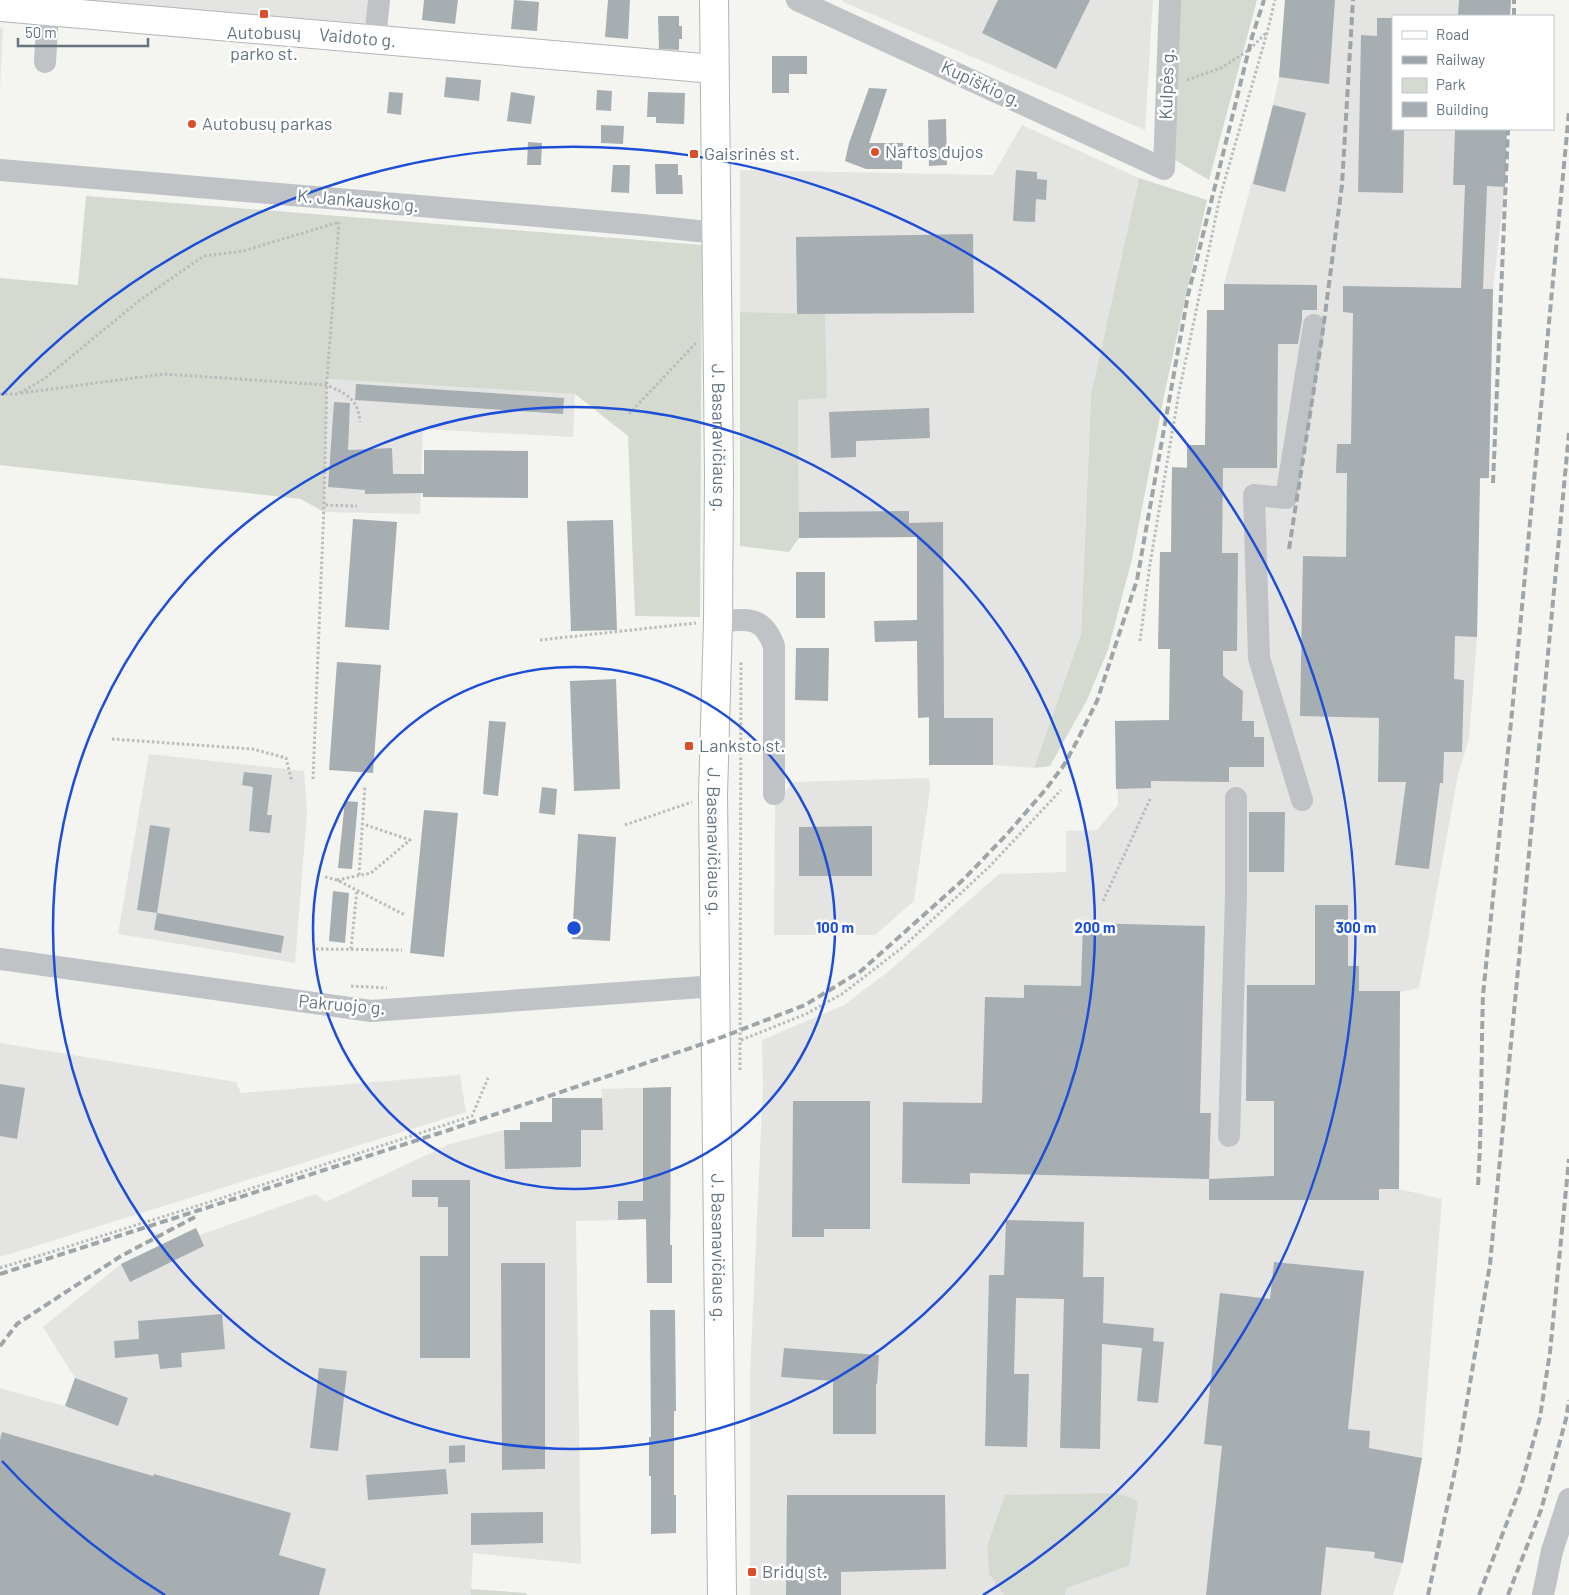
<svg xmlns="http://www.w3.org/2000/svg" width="1569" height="1595" font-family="Barlow,sans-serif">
<rect width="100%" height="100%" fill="#f4f4f0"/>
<path fill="#e4e5e3" d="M 0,0 L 379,0 L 375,40 Z
M 843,0 L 1153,0 L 1145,130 L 843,2 Z
M 1285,0 L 1511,0 L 1510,16 L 1393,16 L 1393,129 L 1507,129 L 1505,187 L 1493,289 L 1489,478 L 1480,479 L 1477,637 L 1469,739 L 1458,775 L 1419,988 L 1400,992 L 1399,1189 L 1442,1199 L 1422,1458 L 1403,1563 L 1393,1595 L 750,1595 L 750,1375 L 763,1085 L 762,1040 L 844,1005 L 889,971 L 999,874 L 1066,872 L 1066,831 L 1097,830 L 1118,805 L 1115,721 L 1169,720 L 1170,649 L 1158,649 L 1160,552 L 1171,552 L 1172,467 L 1187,467 L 1187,445 L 1205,445 L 1207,310 L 1224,310 L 1224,284 L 1273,105 L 1279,77 Z
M 0,27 L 3,28 L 0,89 Z
M 1022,125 L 1139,178 L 1091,395 L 1081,634 L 1034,768 L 993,765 L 929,765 L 929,718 L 918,718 L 917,537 L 799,538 L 798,400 L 825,315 L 740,312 L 740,170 L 993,175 Z
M 327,379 L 575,394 L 573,437 L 423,429 L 420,514 L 324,512 Z
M 149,754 L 304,771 L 307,813 L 295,963 L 118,934 Z
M 929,778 L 930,790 L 914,901 L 875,935 L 774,935 L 775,804 L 793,782 Z
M 0,1043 L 236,1082 L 241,1093 L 460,1075 L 466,1112 L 0,1257 Z
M 671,1087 L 671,1219 L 576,1221 L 581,1564 L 473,1553 L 471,1595 L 0,1595 L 0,1388 L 65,1406 L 75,1378 L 43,1327 L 121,1264 L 196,1228 L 200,1235 L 315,1194 L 326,1202 L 450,1144 L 504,1130 L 520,1130 L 520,1122 L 552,1122 L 552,1098 L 602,1098 L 601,1089 Z"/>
<path fill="#d5dad1" d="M 1176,0 L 1257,0 L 1209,180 L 1170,157 Z
M 1139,178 L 1207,200 L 1165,391 L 1132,559 L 1108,650 L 1087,700 L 1050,766 L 1034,768 L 1081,634 L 1091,395 Z
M 86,196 L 702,245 L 700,617 L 635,616 L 628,436 L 575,394 L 327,379 L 324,512 L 301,499 L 0,465 L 0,278 L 78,285 Z
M 740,312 L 825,314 L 827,398 L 798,400 L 799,538 L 789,552 L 740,546 Z
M 1117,1493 L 1138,1501 L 1129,1566 L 1066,1588 L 1065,1595 L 1004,1595 L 989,1574 L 987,1546 L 1005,1495 Z
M 470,1589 L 526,1593 L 526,1595 L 471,1595 Z"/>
<path fill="#a6aeb2" d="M 424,0 L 458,0 L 455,24 L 422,20 Z
M 514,0 L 539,2 L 537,31 L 511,29 Z
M 608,0 L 630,0 L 628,39 L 605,37 Z
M 998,0 L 1090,0 L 1056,69 L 982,33 Z
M 1285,0 L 1335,0 L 1329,84 L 1279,77 Z
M 1459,0 L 1511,0 L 1510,16 L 1458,16 Z
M 658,16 L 679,16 L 679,26 L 682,26 L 682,39 L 679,39 L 679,50 L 659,49 Z
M 1377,18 L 1393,18 L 1393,129 L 1404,129 L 1403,193 L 1358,192 L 1361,35 L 1377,36 Z
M 772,56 L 807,56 L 807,74 L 789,74 L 789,93 L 772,93 Z
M 446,77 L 481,80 L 479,101 L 444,97 Z
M 869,88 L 887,89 L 869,143 L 903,143 L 902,169 L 866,169 L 845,161 L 849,143 Z
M 597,90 L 612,91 L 611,111 L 596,110 Z
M 389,92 L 403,93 L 401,115 L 387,113 Z
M 511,92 L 535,96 L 531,124 L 507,121 Z
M 648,92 L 685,93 L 684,124 L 656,123 L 656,117 L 647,117 Z
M 1273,105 L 1306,113 L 1285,192 L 1253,184 Z
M 946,119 L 947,165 L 929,166 L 928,120 Z
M 601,125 L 624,126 L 623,144 L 601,143 Z
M 1455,129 L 1507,129 L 1505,187 L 1487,186 L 1483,289 L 1493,289 L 1489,478 L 1480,478 L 1477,637 L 1455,636 L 1454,679 L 1464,680 L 1462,752 L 1444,752 L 1443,783 L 1440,783 L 1429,869 L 1395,865 L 1406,782 L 1378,782 L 1379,718 L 1300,716 L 1303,556 L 1346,557 L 1347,473 L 1336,473 L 1337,444 L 1351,444 L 1353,313 L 1343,312 L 1343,286 L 1461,288 L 1465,185 L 1453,185 Z
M 528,142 L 542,143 L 541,165 L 527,165 Z
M 655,164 L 678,164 L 678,175 L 682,175 L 683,194 L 656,194 Z
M 613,165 L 630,165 L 629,193 L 611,192 Z
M 1016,170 L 1037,172 L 1037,179 L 1047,180 L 1046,200 L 1036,199 L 1035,222 L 1013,221 Z
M 973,234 L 974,313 L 797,314 L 796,237 Z
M 1224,284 L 1317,285 L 1317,310 L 1302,310 L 1302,320 L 1298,344 L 1278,344 L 1277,468 L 1223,468 L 1222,553 L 1238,553 L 1237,651 L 1223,651 L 1223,676 L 1243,691 L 1242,721 L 1254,721 L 1254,737 L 1264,737 L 1264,767 L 1229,767 L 1229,782 L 1151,781 L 1151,788 L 1116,789 L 1115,721 L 1169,720 L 1170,649 L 1158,649 L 1160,552 L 1171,552 L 1172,467 L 1187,468 L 1187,445 L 1205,445 L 1207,310 L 1224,310 Z
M 356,384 L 564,398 L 563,414 L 355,400 Z
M 334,402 L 350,403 L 348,450 L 392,448 L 393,474 L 424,474 L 424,450 L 528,451 L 528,498 L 423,497 L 423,493 L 365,494 L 365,490 L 328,487 Z
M 929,408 L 930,438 L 856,441 L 856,457 L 831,458 L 829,412 Z
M 909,511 L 909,523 L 943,522 L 944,718 L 993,718 L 993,765 L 929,765 L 929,717 L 918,718 L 917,641 L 875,642 L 874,621 L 917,620 L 917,537 L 799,538 L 799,512 Z
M 353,519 L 397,522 L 389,630 L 345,627 Z
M 613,520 L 617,630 L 571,631 L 567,521 Z
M 796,572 L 825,572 L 825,618 L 796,618 Z
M 796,648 L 829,648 L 828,701 L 795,700 Z
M 337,662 L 381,665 L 373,773 L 329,770 Z
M 616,679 L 620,789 L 574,791 L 570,681 Z
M 489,721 L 506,722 L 498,796 L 483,794 Z
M 244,772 L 272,775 L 267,815 L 272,815 L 270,833 L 249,831 L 253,787 L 242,785 Z
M 542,787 L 557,789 L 555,815 L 539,813 Z
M 345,801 L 358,802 L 352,869 L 338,868 Z
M 424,810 L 458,813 L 444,957 L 410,953 Z
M 1249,812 L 1285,812 L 1284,872 L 1249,872 Z
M 150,825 L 170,828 L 157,913 L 137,910 Z
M 872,826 L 872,876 L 799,876 L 799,827 Z
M 578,834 L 616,837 L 610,941 L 572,939 Z
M 333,891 L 349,893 L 345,943 L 329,941 Z
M 1315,905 L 1348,905 L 1348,966 L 1359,966 L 1359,991 L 1400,991 L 1399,1189 L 1379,1189 L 1379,1200 L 1209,1200 L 1209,1179 L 1274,1176 L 1274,1101 L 1246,1101 L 1247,985 L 1315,985 Z
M 157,913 L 284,936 L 281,953 L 154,930 Z
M 1083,923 L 1205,926 L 1200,1113 L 1211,1113 L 1209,1179 L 970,1173 L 970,1184 L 902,1183 L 903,1102 L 982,1103 L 985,997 L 1024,998 L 1024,985 L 1081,986 Z
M 0,1084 L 25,1088 L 17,1139 L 0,1136 Z
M 671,1087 L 670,1245 L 672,1245 L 672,1283 L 647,1283 L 646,1219 L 618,1220 L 618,1201 L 643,1201 L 643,1088 Z
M 552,1098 L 602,1098 L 603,1130 L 581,1130 L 581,1167 L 505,1169 L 504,1130 L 520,1130 L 520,1122 L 552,1122 Z
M 793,1101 L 870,1101 L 870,1229 L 824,1229 L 824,1237 L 792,1237 Z
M 412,1180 L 470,1180 L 470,1358 L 420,1358 L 420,1256 L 448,1256 L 448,1207 L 438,1207 L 438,1197 L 412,1197 Z
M 1006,1220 L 1084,1222 L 1083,1277 L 1104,1277 L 1103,1323 L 1154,1328 L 1153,1341 L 1164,1342 L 1158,1403 L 1137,1401 L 1142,1348 L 1102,1344 L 1100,1449 L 1060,1448 L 1064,1299 L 1016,1298 L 1014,1374 L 1029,1374 L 1027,1447 L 985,1446 L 989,1275 L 1004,1275 Z
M 196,1228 L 204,1246 L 130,1282 L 121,1264 Z
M 1274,1262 L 1364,1271 L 1348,1429 L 1370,1431 L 1369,1448 L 1422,1458 L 1403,1563 L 1374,1558 L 1375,1552 L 1326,1547 L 1321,1595 L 1206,1595 L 1222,1446 L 1204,1444 L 1220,1293 L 1270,1299 Z
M 501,1263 L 545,1263 L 545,1469 L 502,1470 Z
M 650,1310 L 675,1310 L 676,1411 L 674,1411 L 674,1495 L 676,1495 L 676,1533 L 651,1534 L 651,1476 L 649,1476 L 649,1437 L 651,1437 Z
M 222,1314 L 225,1349 L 181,1353 L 182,1367 L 160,1369 L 158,1354 L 115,1358 L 114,1341 L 139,1339 L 138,1321 Z
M 784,1348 L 879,1355 L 877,1384 L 876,1384 L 876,1434 L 833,1434 L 833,1381 L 781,1377 Z
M 319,1368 L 347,1371 L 338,1451 L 310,1448 Z
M 75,1378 L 128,1398 L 118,1426 L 65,1406 Z
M 2,1432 L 153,1476 L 154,1474 L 291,1513 L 279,1555 L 326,1569 L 319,1595 L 0,1595 L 0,1440 Z
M 465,1445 L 465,1462 L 449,1463 L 449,1446 Z
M 446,1469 L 448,1494 L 368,1500 L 366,1475 Z
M 787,1495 L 945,1495 L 946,1569 L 841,1572 L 841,1595 L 786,1595 Z
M 543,1512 L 543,1543 L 471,1545 L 471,1513 Z"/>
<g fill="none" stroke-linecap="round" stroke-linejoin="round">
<defs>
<g id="major">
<path id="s1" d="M 714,0 L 719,475 L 718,621 L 713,795 L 722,1595"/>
<path id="s2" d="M 0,7 L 714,69"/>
</g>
</defs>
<use href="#major" stroke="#b0b5b8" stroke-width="30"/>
<path stroke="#b9bbbd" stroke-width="3" stroke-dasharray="2.5 2.5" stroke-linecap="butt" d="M 1187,80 L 1221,68 L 1249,50 L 1266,33
M 339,222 L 327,379 L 324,505 L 357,506
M 21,393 L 164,374 L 327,385 C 346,394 358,398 360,422
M 0,394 L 18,394 L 44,379 L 140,300 L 204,256 L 243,251 L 339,222
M 629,414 L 696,343
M 540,640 L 696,623
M 1140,641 L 1150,564 L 1179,392 L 1220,197 L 1267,33 L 1275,0
M 112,739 L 253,749 L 286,758 L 292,782
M 313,779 L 324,505
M 625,825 L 692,802
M 359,875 L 365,785
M 325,877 L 337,880 L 405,915
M 337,880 L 371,873 L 410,840 L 363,824
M 1103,901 L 1151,797
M 316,949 L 402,950
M 351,949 L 357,890
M 351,986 L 387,988
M 741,1040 L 806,1014 L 842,994 L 903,947 L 990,866 L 1061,790
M 740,1070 L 741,661
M 0,1268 L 222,1198 L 472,1116 L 488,1078"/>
<path stroke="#bfc3c6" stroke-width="22" d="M 797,0 L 1164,169 L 1170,0
M 375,40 L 379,0
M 45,62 L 48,11
M 0,170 L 642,225 L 716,233
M 718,621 C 747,620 762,614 774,646 L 774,794
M 1302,800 L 1259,658 L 1254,495 L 1286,498 L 1314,325
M 0,959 L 371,1011 L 716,986
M 1229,1136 L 1236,895 L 1236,798
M 1543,1595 L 1552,1551 L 1569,1499"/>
<use href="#major" stroke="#fff" stroke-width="28"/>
<path stroke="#9ea5a9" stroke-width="4" stroke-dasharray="8 4" stroke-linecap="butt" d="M 1514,16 L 1514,0
M 1493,483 L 1508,129
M 1289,549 L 1322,337 L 1342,185 L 1353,0
M 1478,1185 C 1482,1121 1481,1058 1483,995 L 1512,712 L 1569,112
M 0,1274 L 449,1130 L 717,1039 L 805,1005 L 861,971 L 964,879 L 1008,833 L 1046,789 L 1064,765 L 1077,741 L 1097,701 L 1137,580 L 1188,295 L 1252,37 L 1264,0
M 0,1346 L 17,1324 L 121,1256 L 195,1217
M 1428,1595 L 1457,1461 L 1490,1264 L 1569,433
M 1479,1595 L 1521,1486 L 1540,1417 L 1550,1352 L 1569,1159
M 1508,1595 L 1541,1510 L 1566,1419 L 1569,1400"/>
</g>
<g fill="none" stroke="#1d4ed8" stroke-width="2.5">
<circle cx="574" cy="928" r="261"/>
<circle cx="574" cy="928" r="521"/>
<path d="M165 1595A782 782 0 0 1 2 1461M2 395A782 782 0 1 1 983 1595"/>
</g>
<g fill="#da4f29" stroke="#fff" stroke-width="2">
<rect x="259" y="9" width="10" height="10" rx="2.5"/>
<circle cx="192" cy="124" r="5"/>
<circle cx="875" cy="152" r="5"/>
<rect x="689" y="149" width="10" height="10" rx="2.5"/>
<rect x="684" y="741" width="10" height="10" rx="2.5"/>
<rect x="747" y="1567" width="10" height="10" rx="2.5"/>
</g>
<g text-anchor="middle" stroke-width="5" stroke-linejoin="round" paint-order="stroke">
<g font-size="18" fill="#64747f" stroke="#fff" text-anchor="start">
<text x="264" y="39" text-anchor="middle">Autobusų<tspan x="264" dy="21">parko st.</tspan></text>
<text x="202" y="130">Autobusų parkas</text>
<text x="885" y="158">Naftos dujos</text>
<text x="704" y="160">Gaisrinės st.</text>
<text x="699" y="752">Lanksto st.</text>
<text x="762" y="1578">Bridų st.</text>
</g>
<g font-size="18" fill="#64747f" stroke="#fff">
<text dy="6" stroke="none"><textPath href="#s2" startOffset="359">Vaidoto g.</textPath></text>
<text transform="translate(981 84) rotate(25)" y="6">Kupiškio g.</text>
<text transform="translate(1167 84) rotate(-88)" y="6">Kulpės g.</text>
<text transform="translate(358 201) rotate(5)" y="6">K. Jankausko g.</text>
<text dy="6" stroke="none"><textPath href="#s1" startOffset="438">J. Basanavičiaus g.</textPath></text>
<text dy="6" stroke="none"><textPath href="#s1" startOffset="842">J. Basanavičiaus g.</textPath></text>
<text transform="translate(342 1005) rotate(5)" y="6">Pakruojo g.</text>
<text dy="6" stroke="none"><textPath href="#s1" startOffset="1248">J. Basanavičiaus g.</textPath></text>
</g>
</g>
<circle cx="574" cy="928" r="8" fill="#1d4ed8" stroke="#fff" stroke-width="2.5"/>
<g font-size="15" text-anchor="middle" font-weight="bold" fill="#1d4ed8" stroke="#fff" stroke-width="5" stroke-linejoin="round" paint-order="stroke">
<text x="835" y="933">100 m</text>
<text x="1095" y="933">200 m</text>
<text x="1356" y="933">300 m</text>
</g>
<rect x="1392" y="15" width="162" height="115" fill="#ffffff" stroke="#c1c7cc"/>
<rect x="1402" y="31" width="25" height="8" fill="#ffffff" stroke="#c1c7cc"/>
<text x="1436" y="40" font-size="15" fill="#64747f">Road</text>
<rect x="1402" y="56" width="25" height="8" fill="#9ea5a9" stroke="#c1c7cc"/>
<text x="1436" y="65" font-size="15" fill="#64747f">Railway</text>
<rect x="1402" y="78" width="25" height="15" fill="#d5dad1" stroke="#c1c7cc"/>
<text x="1436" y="90" font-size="15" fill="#64747f">Park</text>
<rect x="1402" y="102" width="25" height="15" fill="#a6aeb2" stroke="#c1c7cc"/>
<text x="1436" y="115" font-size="15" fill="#64747f">Building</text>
<path d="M18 38v8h130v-8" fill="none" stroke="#64747f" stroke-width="2.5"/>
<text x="25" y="38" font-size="15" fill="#64747f" stroke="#ffffff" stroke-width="4" paint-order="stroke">50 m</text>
</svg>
